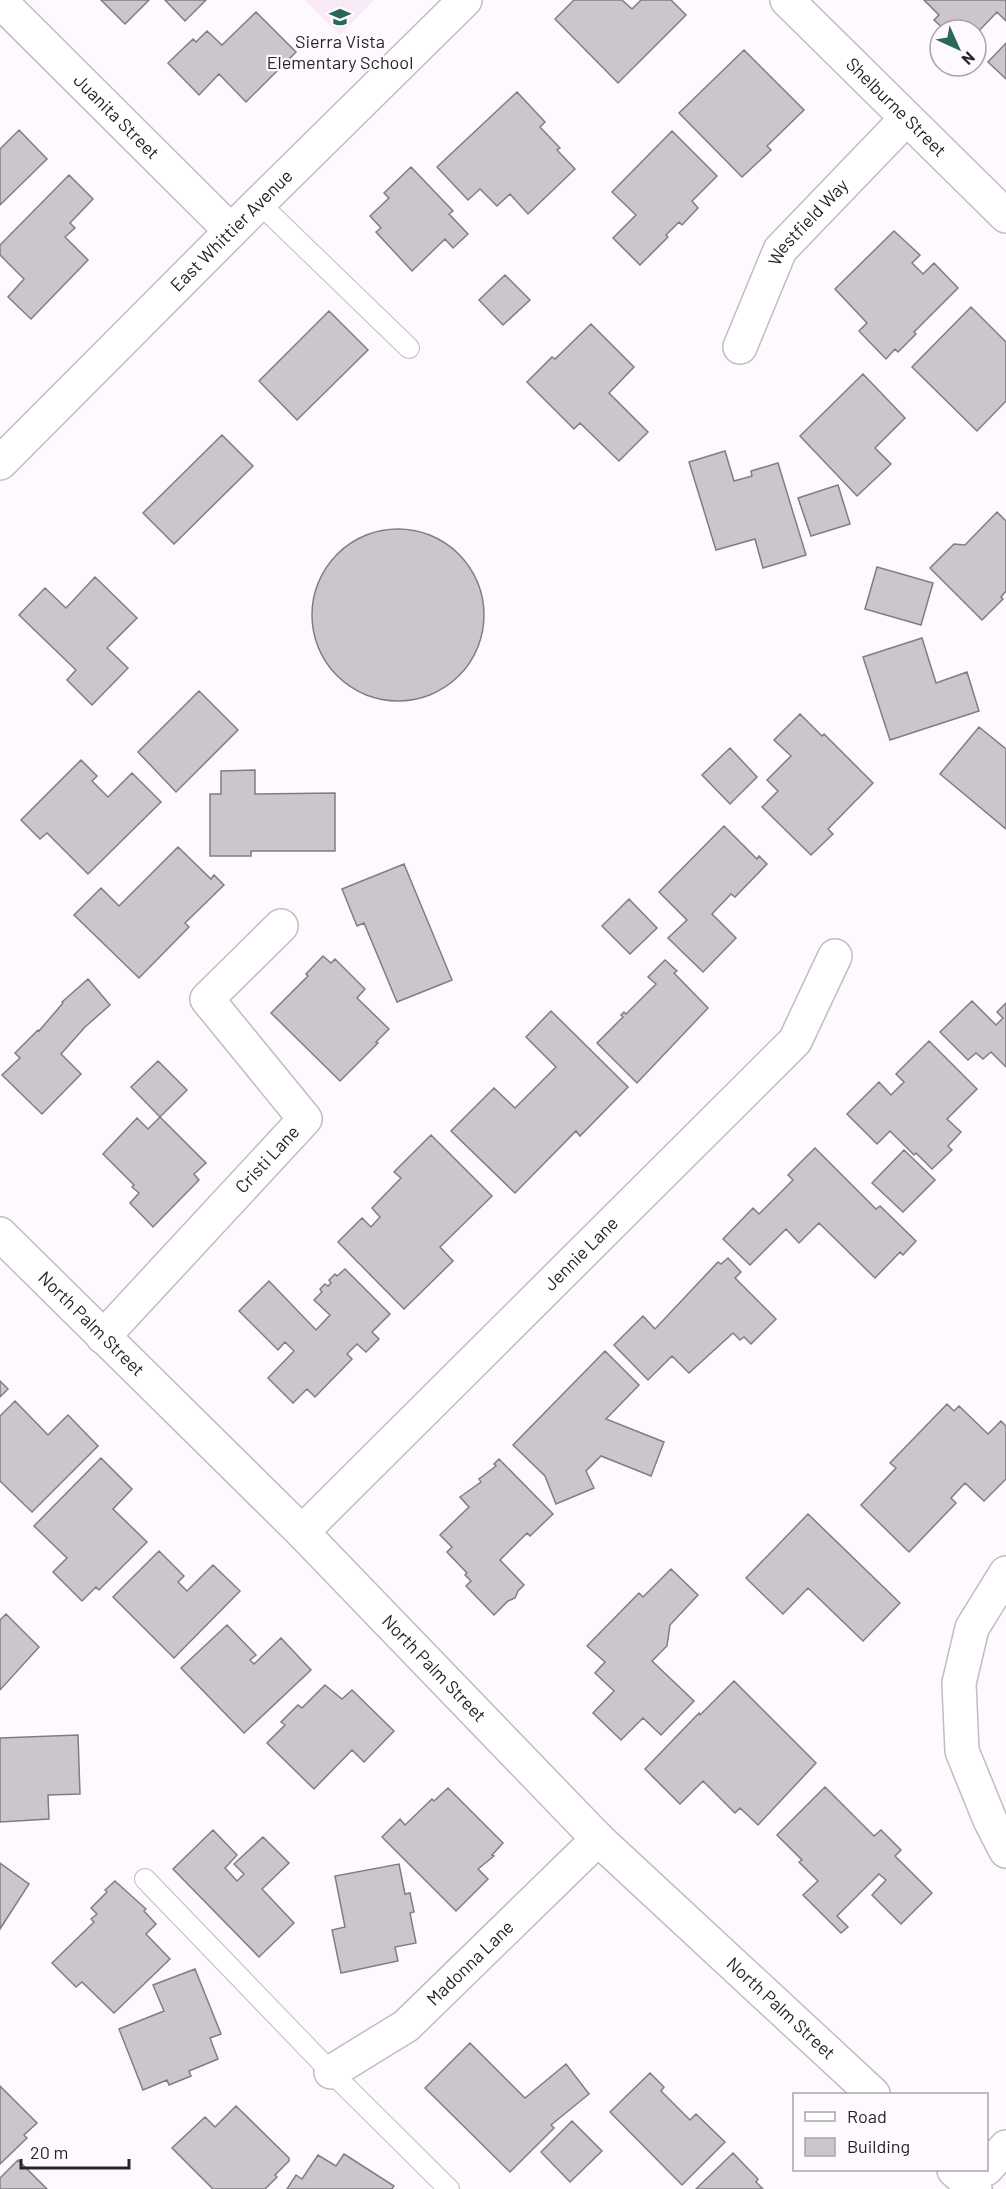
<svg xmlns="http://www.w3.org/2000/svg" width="1006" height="2189" font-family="Barlow,sans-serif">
<rect width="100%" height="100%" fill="#fef9fe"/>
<path fill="#f9eaf7" d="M 305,0 L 374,0 L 340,35 Z"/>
<path fill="#ccc5cb" stroke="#837c82" stroke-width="1.5" d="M 101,0 L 149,0 L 125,24 Z
M 165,0 L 206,0 L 185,21 Z
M 574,0 L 622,0 L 632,9 L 641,0 L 671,0 L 686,15 L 618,83 L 555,19 Z
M 924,0 L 1006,0 L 1006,21 L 997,12 L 976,34 L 976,30 L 945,30 L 934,20 L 939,15 Z
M 256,12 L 296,52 L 246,102 L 219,74 L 199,95 L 168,63 L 193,39 L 196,42 L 207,31 L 222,45 Z
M 1006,43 L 1006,79 L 988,62 Z
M 744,50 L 804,110 L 767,146 L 771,150 L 742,177 L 679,113 Z
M 517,92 L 545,122 L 540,127 L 560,148 L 557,150 L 575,169 L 528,214 L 510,194 L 497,206 L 480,189 L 468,200 L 437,167 Z
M 19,130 L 47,159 L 0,205 L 0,149 Z
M 672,131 L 717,176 L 692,201 L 698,208 L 682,225 L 679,222 L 666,235 L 668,237 L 640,265 L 613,238 L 636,215 L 612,192 Z
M 411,167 L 453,211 L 449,214 L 468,234 L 453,248 L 445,239 L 412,271 L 376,232 L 381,228 L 370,216 L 389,198 L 384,193 Z
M 69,175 L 93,199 L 70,223 L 75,228 L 65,237 L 88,260 L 31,319 L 8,297 L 24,279 L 0,255 L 0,245 Z
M 894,231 L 920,255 L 912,263 L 923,274 L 934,263 L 958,288 L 914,332 L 916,334 L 898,352 L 895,349 L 886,359 L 859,331 L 867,323 L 835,289 Z
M 505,275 L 530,300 L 503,325 L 479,300 Z
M 971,307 L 1006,342 L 1006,401 L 977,431 L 912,367 Z
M 329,311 L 368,350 L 297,420 L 259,381 Z
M 591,324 L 634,367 L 609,393 L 648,432 L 619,461 L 580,423 L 574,429 L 527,382 L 552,357 L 555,359 Z
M 863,374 L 905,418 L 875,448 L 891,464 L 857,496 L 800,436 Z
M 222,435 L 253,466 L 174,544 L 143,513 Z
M 725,451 L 734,481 L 752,476 L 751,471 L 778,463 L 806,555 L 763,568 L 755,539 L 716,550 L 689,462 Z
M 838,485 L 850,524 L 811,536 L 798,498 Z
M 997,512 L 1006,521 L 1006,591 L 1001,597 L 1003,599 L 982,620 L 930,568 L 954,544 L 965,545 Z
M312 615a86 86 0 1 1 172 0a86 86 0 1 1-172 0Z
M 877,567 L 933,583 L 921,625 L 865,609 Z
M 95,577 L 137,618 L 107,648 L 128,668 L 92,705 L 67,680 L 76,670 L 19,615 L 45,588 L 66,608 Z
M 922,638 L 936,683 L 967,672 L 979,711 L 890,740 L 863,657 Z
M 199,691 L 238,730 L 176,792 L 138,752 Z
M 800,714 L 822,736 L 824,734 L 873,783 L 828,829 L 833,834 L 811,855 L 762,807 L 778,791 L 767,780 L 791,756 L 774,740 Z
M 979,727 L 1006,749 L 1006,829 L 940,774 Z
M 730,748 L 757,777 L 730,804 L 702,775 Z
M 81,760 L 97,776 L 92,781 L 108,797 L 132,773 L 161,802 L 88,874 L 47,833 L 40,839 L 21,820 Z
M 255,770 L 255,794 L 335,793 L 335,851 L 251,851 L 251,856 L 210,856 L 210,794 L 221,794 L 221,771 Z
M 724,826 L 757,859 L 759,856 L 767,864 L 735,897 L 731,894 L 712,914 L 736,938 L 703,972 L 668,938 L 687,920 L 659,892 Z
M 178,847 L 211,879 L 214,875 L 224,885 L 185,923 L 189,927 L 139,978 L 74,915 L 101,888 L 119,906 Z
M 404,864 L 452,980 L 397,1002 L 364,923 L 357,926 L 342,889 Z
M 629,899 L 657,928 L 630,954 L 602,926 Z
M 323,956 L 331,963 L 335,959 L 365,989 L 357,998 L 389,1029 L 376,1042 L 378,1043 L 340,1081 L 271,1013 L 308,976 L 306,974 Z
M 665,960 L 677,971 L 674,973 L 708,1008 L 637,1083 L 597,1043 L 623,1017 L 621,1015 L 624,1012 L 626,1014 L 656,984 L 648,977 Z
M 88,979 L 110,1005 L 85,1027 L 61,1054 L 81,1074 L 42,1114 L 2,1075 L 20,1058 L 15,1053 L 38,1030 L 39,1031 L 63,1003 L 62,1002 Z
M 972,1001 L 996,1025 L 1003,1018 L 997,1012 L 1006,1003 L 1006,1067 L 991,1052 L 983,1059 L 976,1053 L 968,1060 L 940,1032 Z
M 551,1011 L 628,1087 L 580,1136 L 576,1131 L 515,1193 L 451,1131 L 494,1088 L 515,1108 L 556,1067 L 526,1037 Z
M 929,1041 L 977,1089 L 947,1119 L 961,1132 L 948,1146 L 952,1150 L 932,1169 L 916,1153 L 914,1155 L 890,1131 L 877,1144 L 847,1114 L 879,1082 L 891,1095 L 904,1082 L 896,1074 Z
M 158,1061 L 187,1090 L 160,1117 L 131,1087 Z
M 160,1117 L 206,1163 L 194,1174 L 199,1180 L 153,1227 L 130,1203 L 139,1193 L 132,1187 L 134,1185 L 103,1154 L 137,1118 L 148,1129 Z
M 431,1135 L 492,1196 L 440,1247 L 453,1261 L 404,1309 L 338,1242 L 362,1218 L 371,1227 L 380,1217 L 372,1208 L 401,1178 L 394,1172 Z
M 815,1148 L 876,1209 L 880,1206 L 916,1241 L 903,1255 L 900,1252 L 875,1278 L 819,1223 L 799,1243 L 786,1229 L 750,1265 L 723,1239 L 753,1208 L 759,1214 L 793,1180 L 788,1175 Z
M 904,1150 L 935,1180 L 903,1212 L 872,1183 Z
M 728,1258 L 741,1272 L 735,1278 L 776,1319 L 751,1344 L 744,1337 L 740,1340 L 733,1333 L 689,1373 L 672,1356 L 648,1380 L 614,1345 L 643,1316 L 655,1329 L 718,1262 L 721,1264 Z
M 345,1269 L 390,1314 L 372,1332 L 379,1339 L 366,1352 L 357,1344 L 347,1354 L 352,1359 L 315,1397 L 307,1389 L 293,1403 L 268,1378 L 294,1351 L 285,1342 L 278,1350 L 239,1311 L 269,1281 L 316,1330 L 330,1315 L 314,1300 L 322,1292 L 320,1289 L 325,1284 L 328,1286 L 331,1283 L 329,1280 L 335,1274 L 337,1276 Z
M 605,1351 L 639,1385 L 606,1419 L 664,1442 L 651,1476 L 601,1456 L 586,1471 L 594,1488 L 556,1504 L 545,1476 L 513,1445 Z
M 0,1381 L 8,1389 L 0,1397 Z
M 15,1401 L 48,1435 L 68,1415 L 98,1446 L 32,1512 L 0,1481 L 0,1416 Z
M 947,1404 L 954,1411 L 959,1406 L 988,1434 L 1001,1421 L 1006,1426 L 1006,1479 L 984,1501 L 965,1483 L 951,1498 L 956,1503 L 909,1552 L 861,1505 L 896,1468 L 890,1463 Z
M 101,1458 L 132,1489 L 113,1509 L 147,1542 L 99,1590 L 96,1587 L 82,1601 L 53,1572 L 67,1558 L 34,1526 Z
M 499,1459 L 553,1514 L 530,1536 L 527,1533 L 500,1560 L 524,1585 L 518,1591 L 515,1598 L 508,1601 L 494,1615 L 466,1586 L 471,1581 L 465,1575 L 467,1573 L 447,1552 L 452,1547 L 440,1535 L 469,1507 L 460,1497 L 481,1482 L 479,1479 L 496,1466 L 494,1464 Z
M 808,1514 L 900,1603 L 863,1641 L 808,1588 L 783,1614 L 746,1578 Z
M 159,1551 L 184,1576 L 178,1582 L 187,1591 L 213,1565 L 240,1591 L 174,1658 L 113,1597 Z
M 671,1569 L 698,1595 L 670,1625 L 667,1646 L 652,1661 L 694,1701 L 661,1735 L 643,1718 L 621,1740 L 593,1713 L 614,1691 L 595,1673 L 605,1662 L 587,1646 L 639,1593 L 643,1597 Z
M 6,1614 L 39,1647 L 0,1690 L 0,1620 Z
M 227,1625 L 256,1655 L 250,1660 L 254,1664 L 281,1638 L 311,1670 L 244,1733 L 181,1668 Z
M 734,1681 L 816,1763 L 758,1825 L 740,1808 L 735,1813 L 703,1781 L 680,1804 L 645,1769 L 699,1713 L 700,1715 Z
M 325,1685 L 342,1699 L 352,1690 L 394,1731 L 364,1762 L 352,1750 L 314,1789 L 267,1743 L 285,1725 L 281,1722 L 298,1705 L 302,1708 Z
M 78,1735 L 80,1794 L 48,1795 L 49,1819 L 0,1822 L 0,1738 Z
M 825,1787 L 874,1836 L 881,1830 L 901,1850 L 895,1856 L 932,1893 L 901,1924 L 872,1895 L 886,1880 L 879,1874 L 837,1916 L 848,1927 L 841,1933 L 803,1895 L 818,1881 L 799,1862 L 802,1860 L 777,1835 Z
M 448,1788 L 503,1843 L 492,1855 L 494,1856 L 478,1869 L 488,1879 L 456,1911 L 382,1837 L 400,1819 L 405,1825 L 432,1799 L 434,1801 Z
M 213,1830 L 237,1855 L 225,1868 L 237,1881 L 244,1874 L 234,1864 L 263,1837 L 289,1863 L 262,1889 L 294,1923 L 259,1957 L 173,1869 Z
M 0,1863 L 29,1884 L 0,1929 Z
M 399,1864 L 405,1894 L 410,1893 L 414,1912 L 410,1913 L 416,1943 L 395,1947 L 398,1961 L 341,1973 L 332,1930 L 345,1927 L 335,1876 Z
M 115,1881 L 146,1909 L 144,1911 L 156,1924 L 146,1934 L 170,1959 L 114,2013 L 82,1982 L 76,1987 L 52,1963 L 94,1922 L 91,1919 L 97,1914 L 91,1908 L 107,1892 L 105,1890 Z
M 195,1969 L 221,2034 L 210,2038 L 218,2059 L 189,2071 L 191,2076 L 169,2085 L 167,2080 L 143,2090 L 119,2029 L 164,2011 L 153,1985 Z
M 470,2043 L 525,2098 L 566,2064 L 589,2094 L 551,2125 L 554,2128 L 510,2172 L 425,2088 Z
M 650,2073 L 664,2087 L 661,2091 L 690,2120 L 696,2114 L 725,2142 L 682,2185 L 610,2112 Z
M 0,2086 L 37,2123 L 24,2135 L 27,2138 L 0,2164 Z
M 236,2106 L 289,2158 L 289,2161 L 275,2175 L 277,2177 L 265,2189 L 213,2189 L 172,2148 L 205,2117 L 215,2127 Z
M 572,2121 L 602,2151 L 570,2182 L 541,2152 Z
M 733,2153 L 758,2179 L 756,2182 L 763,2189 L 696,2189 Z
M 344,2154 L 394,2186 L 392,2189 L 287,2189 L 296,2175 L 302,2179 L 318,2155 L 336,2166 Z
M 18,2160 L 47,2189 L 0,2189 L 0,2178 Z"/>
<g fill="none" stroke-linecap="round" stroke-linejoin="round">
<defs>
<path id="service" d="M 259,203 L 409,348
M 145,1879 L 331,2072 L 449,2189"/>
<g id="minor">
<path id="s1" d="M 787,0 L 1006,216"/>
<path id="s2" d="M 0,1 L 231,231"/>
<path id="s3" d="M 740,347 L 780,250 L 906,119"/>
<path id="s4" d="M 0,1234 L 302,1532 L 598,1839 L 873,2094"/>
<path id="s5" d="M 103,1337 L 305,1119 L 207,999 L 281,926"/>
<path id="s6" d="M 302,1532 L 795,1041 L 835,956"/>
<path d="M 1006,1573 L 972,1628 L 959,1683 L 962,1751 L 990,1820 L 1006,1851"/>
<path id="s7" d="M 331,2072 L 406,2026 L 598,1839"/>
<path d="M 986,2169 L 1006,2147"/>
<path d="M 954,2170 L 975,2189"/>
</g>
<g id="tertiary">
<path id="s8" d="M 0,463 L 259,203 L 465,0"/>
</g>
</defs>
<use href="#service" stroke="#c3bbc2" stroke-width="22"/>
<use href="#minor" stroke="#c3bbc2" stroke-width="36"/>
<use href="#tertiary" stroke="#c3bbc2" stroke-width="36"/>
<use href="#service" stroke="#fff" stroke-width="20"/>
<use href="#minor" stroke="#fff" stroke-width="33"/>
<use href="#tertiary" stroke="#fff" stroke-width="33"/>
</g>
<defs>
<symbol id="school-bare" viewBox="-9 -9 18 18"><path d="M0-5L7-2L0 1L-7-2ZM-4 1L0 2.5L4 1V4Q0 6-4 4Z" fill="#296856" stroke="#fef9fe" stroke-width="2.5" paint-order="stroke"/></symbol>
</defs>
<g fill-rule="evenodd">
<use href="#school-bare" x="325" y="2" width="30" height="30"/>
</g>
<g text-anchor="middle" stroke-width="4.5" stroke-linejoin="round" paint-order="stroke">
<g font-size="18" fill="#272427" stroke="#fef9fe">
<text x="340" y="48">Sierra Vista<tspan x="340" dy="21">Elementary School</tspan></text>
</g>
<g font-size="18" fill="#272427" stroke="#fef9fe">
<text dy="6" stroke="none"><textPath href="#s1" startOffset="153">Shelburne Street</textPath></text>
<text dy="6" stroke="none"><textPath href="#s2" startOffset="164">Juanita Street</textPath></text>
<text dy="6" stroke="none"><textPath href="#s3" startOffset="144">Westfield Way</textPath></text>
<text dy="6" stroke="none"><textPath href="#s8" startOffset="328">East Whittier Avenue</textPath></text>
<text dy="6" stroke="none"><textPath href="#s5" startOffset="242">Cristi Lane</textPath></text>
<text dy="6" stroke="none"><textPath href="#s6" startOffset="394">Jennie Lane</textPath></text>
<text dy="6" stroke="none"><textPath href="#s4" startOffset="128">North Palm Street</textPath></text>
<text dy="6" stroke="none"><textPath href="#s4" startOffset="614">North Palm Street</textPath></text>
<text dy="6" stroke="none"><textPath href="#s7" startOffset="178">Madonna Lane</textPath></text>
<text dy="6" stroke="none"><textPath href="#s4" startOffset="1100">North Palm Street</textPath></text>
</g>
</g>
<rect x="793" y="2093" width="195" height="78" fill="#fef9fe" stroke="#a8a4a8" stroke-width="1.5"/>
<rect x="805" y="2112" width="30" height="9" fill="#ffffff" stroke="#a8a4a8" stroke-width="1.5"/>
<text x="847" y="2123" font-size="18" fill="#272427">Road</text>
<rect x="805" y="2138" width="30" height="18" fill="#ccc5cb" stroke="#a8a4a8" stroke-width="1.5"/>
<text x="847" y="2153" font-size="18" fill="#272427">Building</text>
<g transform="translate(958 48) rotate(135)"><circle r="28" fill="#fef9fe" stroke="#a8a4a8" stroke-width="1.5"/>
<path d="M0-4.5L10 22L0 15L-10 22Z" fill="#296856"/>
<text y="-9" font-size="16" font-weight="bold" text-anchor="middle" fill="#272427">N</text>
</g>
<path d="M21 2159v9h108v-9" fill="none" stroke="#272427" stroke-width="3"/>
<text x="30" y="2159" font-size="18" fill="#272427" stroke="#fef9fe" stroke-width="4.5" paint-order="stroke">20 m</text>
</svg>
